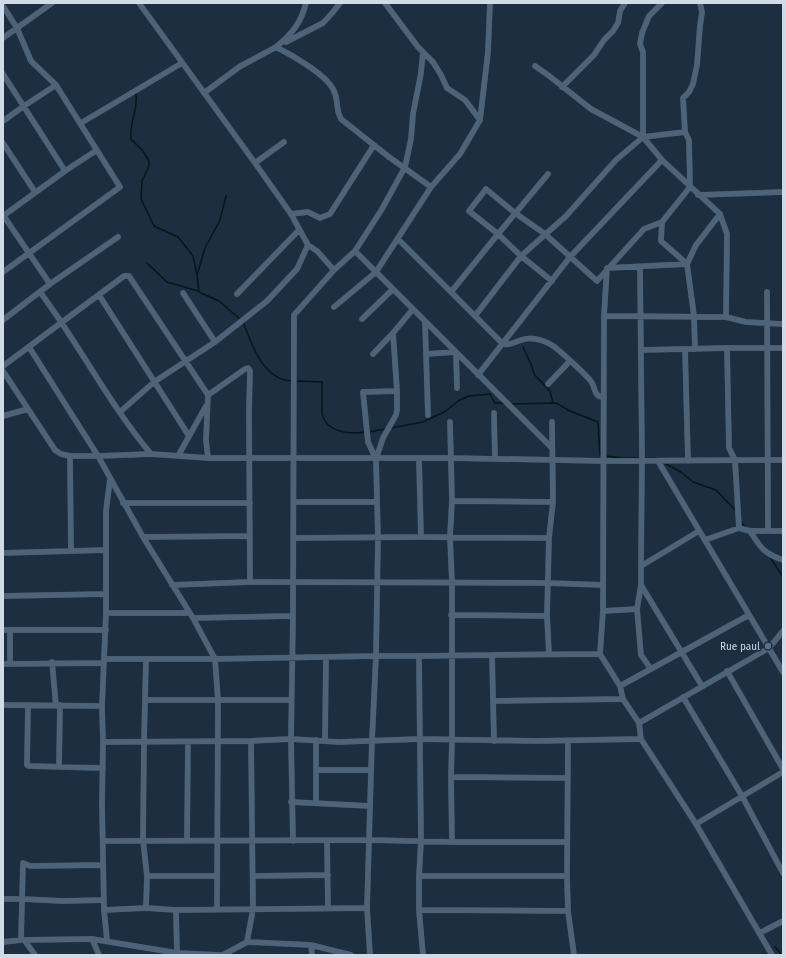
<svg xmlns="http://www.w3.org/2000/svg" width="786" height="958" font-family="'Fira Sans',sans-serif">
<rect width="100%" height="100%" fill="#1c2e40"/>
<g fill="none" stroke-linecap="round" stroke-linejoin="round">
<path stroke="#01191a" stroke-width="1.5" d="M 136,94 C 138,110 129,124 131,139 L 143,151 L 149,161 L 149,166 L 142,181 L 141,199 L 154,226 L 178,237 L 193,256 L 197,275 L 199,292 L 219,301 L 240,319
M 147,263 L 167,282 L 198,291
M 197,275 L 205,248 L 220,220 L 226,196
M 243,322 C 252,345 263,380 292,381
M 523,347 L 531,364 L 534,374 L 550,391 L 553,403
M 296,381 L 322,382 L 322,412 C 324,432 350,435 365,432
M 511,404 L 556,403 L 570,411 L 598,422 L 600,455 L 602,455
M 391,428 L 423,422 L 446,411 L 458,401 L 469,396 L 490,394 L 495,403 L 505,403
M 369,432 L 385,429
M 606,456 L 621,458 L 640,458
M 644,458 L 656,458
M 664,463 L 681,472 L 693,482 L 716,490 L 736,511
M 741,522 L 746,528
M 770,557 L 783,577
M 775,947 L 782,955"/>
<defs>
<path id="minor" d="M 139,3 L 255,163 L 291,214 L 308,245 L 317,251 L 334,270
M 306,3 C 301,23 292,34 276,47 C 292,55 325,74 333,89 C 338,98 336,102 338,110 C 338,113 340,116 341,119 L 389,157 L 431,187
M 385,3 L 418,47 L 433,62 L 441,75 L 447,88 L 465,100 L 480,120
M 3,6 L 17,28 L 31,61 L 56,85 L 120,187 L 3,272
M 3,38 L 52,3
M 286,42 L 323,23 L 333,12 L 340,3
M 535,66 L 548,75 L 591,109 L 643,137 L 662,160 L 720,214 L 727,234 L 726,317
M 3,74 L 65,171
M 562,87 L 594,55 L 604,40 L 613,31 L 618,23 L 620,11 L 625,3
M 204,93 L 239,67 L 278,46
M 3,121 L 24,106 L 56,85
M 81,123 L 182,63
M 643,137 L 643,52 L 640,44 L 642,33 L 649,16 L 662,3
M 3,143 L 35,192
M 255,163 L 284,142
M 548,174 L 498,234 L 469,211 L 486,189 L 515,213 L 545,234 L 597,281 L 644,229 L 662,222 L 690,187 L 689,140 L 685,132 L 683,98 L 689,92 L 693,84 L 697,65 L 700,26 L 702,12 L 700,3
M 698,195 L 783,192
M 291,214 L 308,212 L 320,218 L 330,214 L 374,145
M 3,215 L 50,284
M 3,216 L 65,171 L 97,150
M 662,222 L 661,241 L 687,264
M 398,239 L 503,344 C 509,346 515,342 521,340 C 533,336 547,341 556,348 C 562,353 589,377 592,383 C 596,390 594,397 604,397
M 355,251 L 552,448
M 687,264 L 607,268 L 604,316 L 603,611 L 600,654 L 620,686 L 623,699 L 639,723 L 641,739 L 696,824 L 772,955
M 640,267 L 642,458 L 641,566 L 641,585 L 637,609 L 641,655 L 651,669
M 40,292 C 79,344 109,404 151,454
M 451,292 L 498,234 L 521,256 L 566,216 L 616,160 L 643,137 L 685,132
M 767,292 L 768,530
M 183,293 L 215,342
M 237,294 L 299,230
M 99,295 L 189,436
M 334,307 L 376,272 L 431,187 L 460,154 L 480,120 L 488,52 L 490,3
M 475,316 L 521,256 L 552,281
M 604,316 L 726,317 L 746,322 L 783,324
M 362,319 L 393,289
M 3,320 L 50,284 L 118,237
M 425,322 L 428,415
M 29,347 L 98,456 L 143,537 L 193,618 L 215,659 L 218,700 L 217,909
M 727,348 L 729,448 L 735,460 L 739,528
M 685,349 L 688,461
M 695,349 L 694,316 L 687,264 L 696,245 L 720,214
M 641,350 L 727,348 L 783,348
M 373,354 L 393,333 L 413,309
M 426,354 L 456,352 L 457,388
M 3,366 L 120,279 L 124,276 L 129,276 L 208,395 L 206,440 L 208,458
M 3,371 L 55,450 L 61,454 L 70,456 L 98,456 L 151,454 L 208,458 L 451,458 L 604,461 L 783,460
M 478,375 L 570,257 L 662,160
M 548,384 L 570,361
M 208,395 L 245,369 L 248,368 L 250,371 L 249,413 L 250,582
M 120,412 L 154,382 L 215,342 L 267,301 L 297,269 L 308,245
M 494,413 L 495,459
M 3,416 L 28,409
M 450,422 L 452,501 L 450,537 L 452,583 L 452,741 L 451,777 L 452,842
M 70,456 L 71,551
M 178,456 L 206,406
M 376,459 L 368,442 L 363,392 L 397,391
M 419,459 L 421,537
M 658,461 L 783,672
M 452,501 L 553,502
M 294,502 L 377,502
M 123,503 L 250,503
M 750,531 C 761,548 763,553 783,560
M 143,537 L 250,536
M 293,538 L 421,537 L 549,538
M 705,540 L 739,528 L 750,531 L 783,531
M 3,553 L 106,550
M 641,566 L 699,531
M 172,585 L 250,582 L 548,583 L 603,585
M 641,585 L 702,686
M 3,596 L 106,594
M 603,611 L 637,609
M 106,613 L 189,613
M 451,615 L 547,616
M 193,618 L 293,616
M 3,630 L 106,630
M 549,654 L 547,616 L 549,538 L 553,502 L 552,422
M 492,655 L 494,741
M 419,656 L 421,841 L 419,876 L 419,910 L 423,955
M 105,659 L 215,659 L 376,656 L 419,656 L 492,655 L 600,654
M 52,662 L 56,706
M 10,663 L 10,630
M 3,664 L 104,663
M 727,671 L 783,769
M 620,686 L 749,615
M 683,697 L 742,796 L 783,873
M 145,700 L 291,700
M 493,701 L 623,699
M 3,705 L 102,706
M 28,706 L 27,765 L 29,766 L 103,768
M 639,723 L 769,648 L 783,631
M 316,740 L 316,803
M 325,740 L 326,657
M 568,741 L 567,876 L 568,911 L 574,955
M 103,742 L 102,706 L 106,613 L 106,511 L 110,479
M 59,767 L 60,705
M 316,770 L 371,770
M 451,777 L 567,778
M 291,802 L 370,806
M 696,824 L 783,772
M 187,840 L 188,742
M 103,841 L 370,840 L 452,842 L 566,842
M 293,841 L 291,739 L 293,616 L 294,315 L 334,270 L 355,251 L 382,209 L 405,167 L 411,139 L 413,114 L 421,73 L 423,52
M 327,841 L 328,908
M 147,876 L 217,876
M 253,876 L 328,875
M 419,876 L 567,876
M 3,899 L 22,899 L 63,901 L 104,900
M 146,908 L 147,876 L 143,840 L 144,742 L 146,659
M 104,910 L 146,908 L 176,910 L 367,908
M 176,910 L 177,953
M 419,910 L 568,911
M 760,933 L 783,921
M 92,939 L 99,955
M 21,940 L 23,863 L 30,866 L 103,865
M 107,940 L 104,910 L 102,804 L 103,742 L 251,741 L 291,739 L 339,742 L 420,739 L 536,741 L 641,739
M 25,941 L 35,955
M 3,942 L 21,940 L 92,939 L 177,953 L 220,955
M 247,942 L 253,909 L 251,741
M 311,945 L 312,955
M 223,955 L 247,942 L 311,945 L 351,955
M 370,955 L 367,908 L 372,740 L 376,656 L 378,538 L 376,459 L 383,438 L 396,415 L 397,410 L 397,391 L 393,333"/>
</defs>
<use href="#minor" stroke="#3a4959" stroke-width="6"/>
<use href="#minor" stroke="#4f6378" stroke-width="5.5"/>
</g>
<circle fill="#5c6f8a" stroke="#1c2e40" stroke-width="1.5" cx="768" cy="646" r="4"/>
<g text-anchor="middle" stroke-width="3" stroke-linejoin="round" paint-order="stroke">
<g font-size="10" fill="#cfdbe7" stroke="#1c2e40" text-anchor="end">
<text x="760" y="650">Rue paul</text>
</g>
</g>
<rect width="786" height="958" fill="none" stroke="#cfdbe7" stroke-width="8"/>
</svg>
